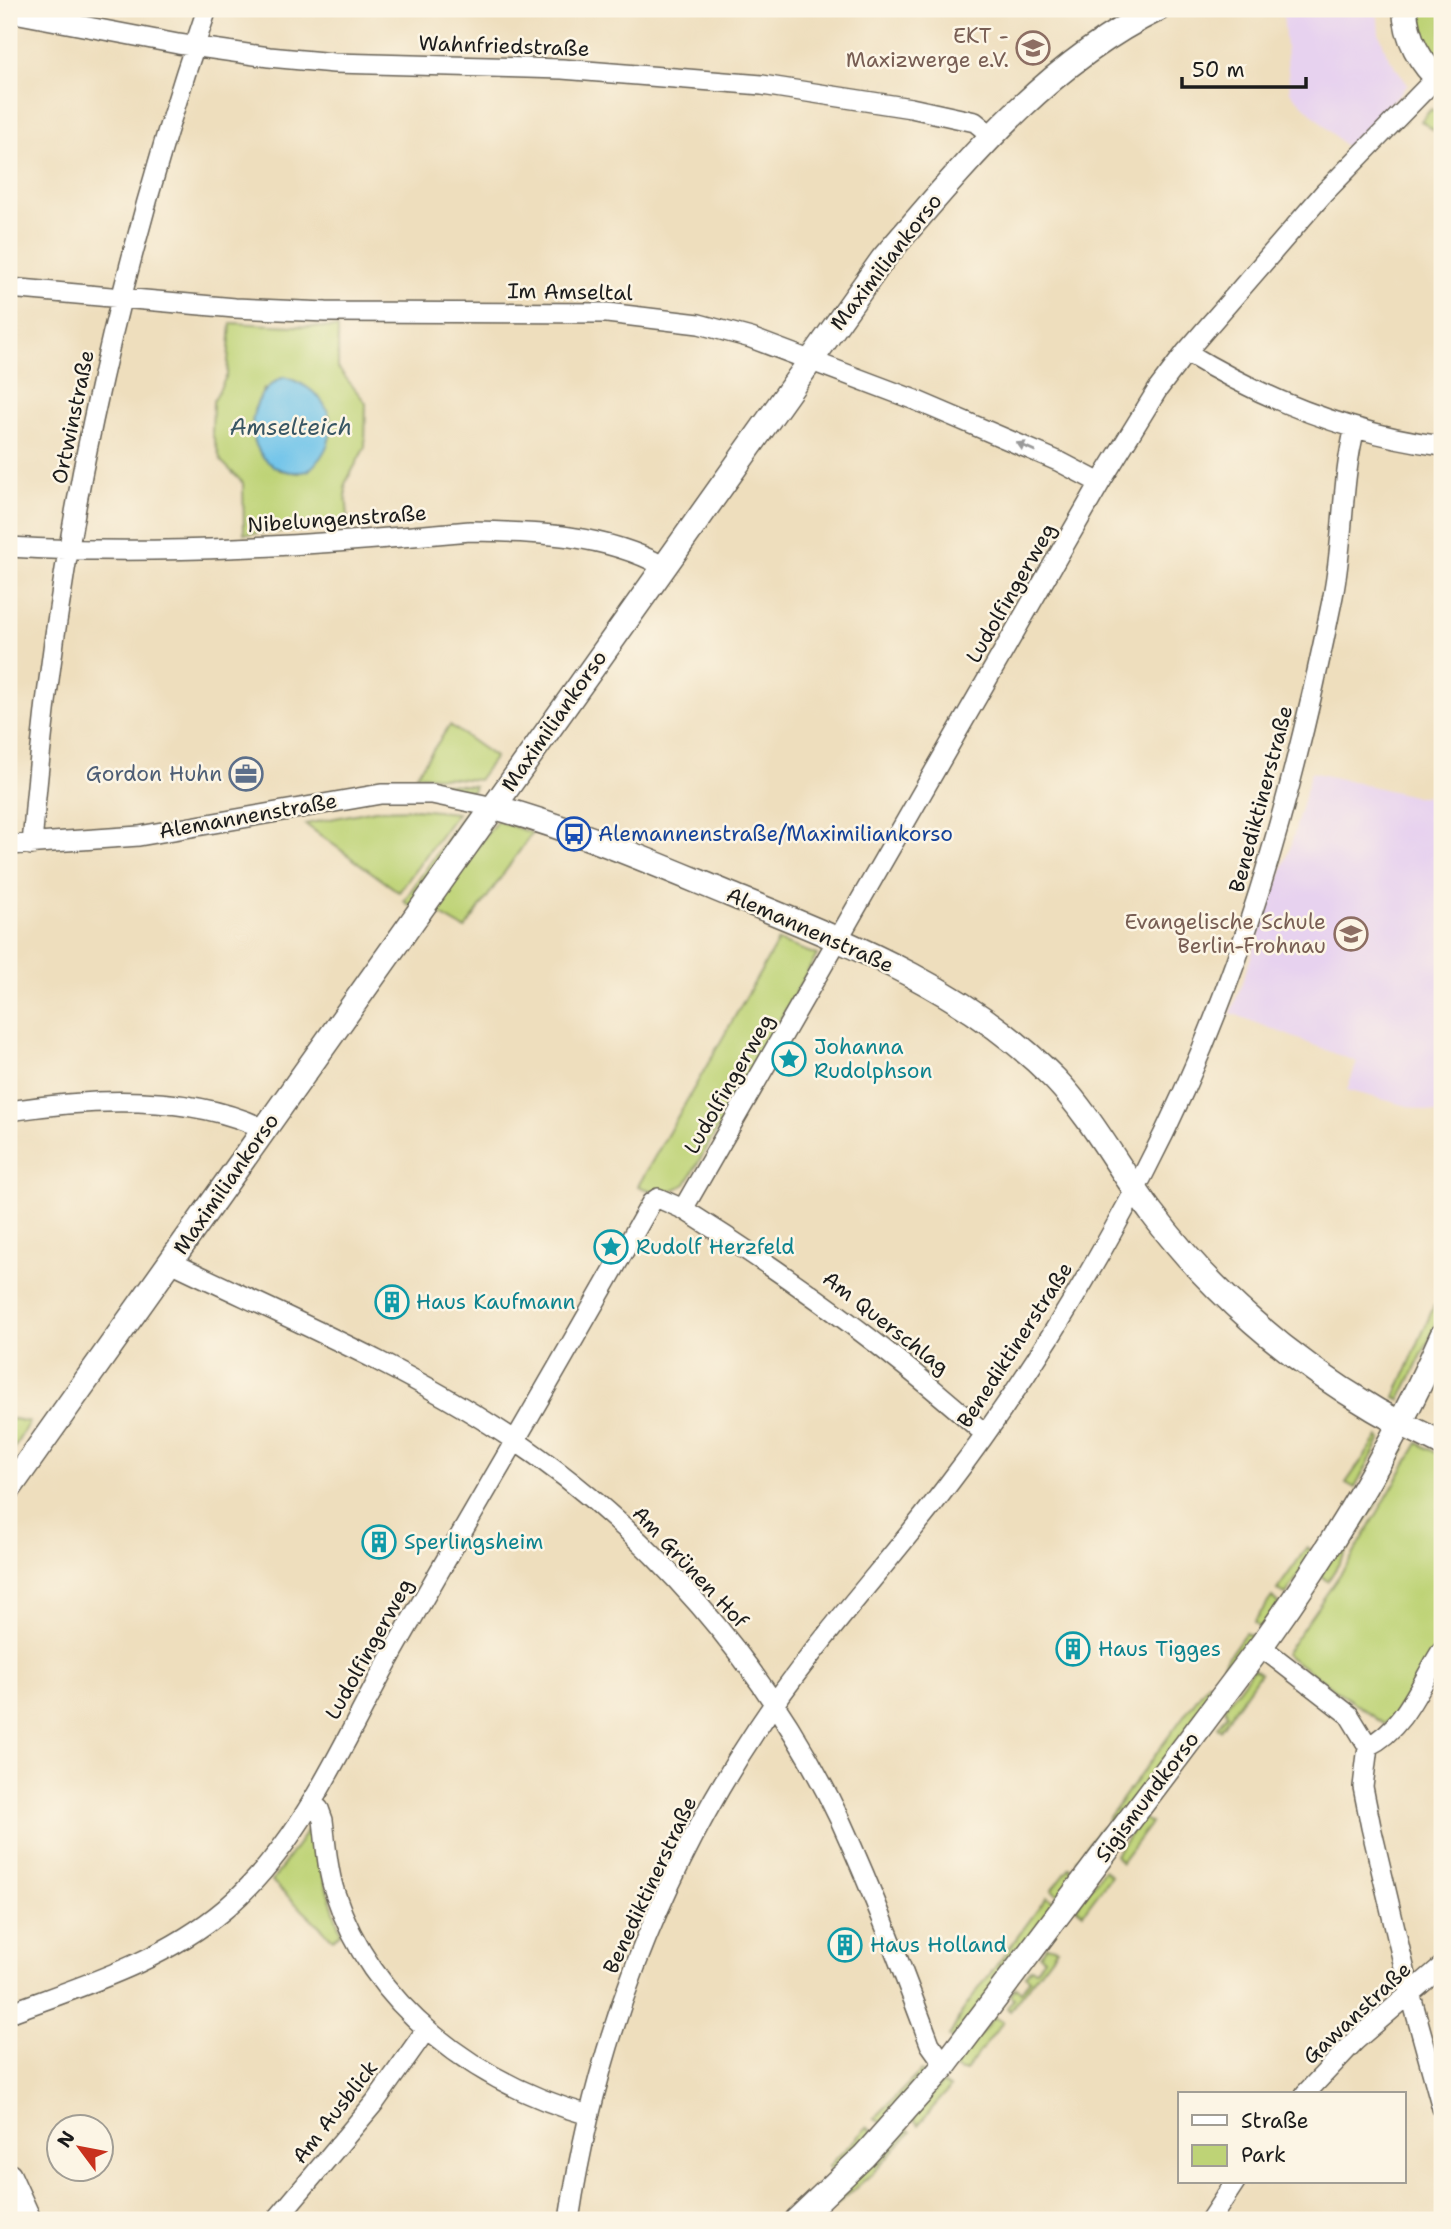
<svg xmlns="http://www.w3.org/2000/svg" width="1451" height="2229" font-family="'Shantell Sans',sans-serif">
<rect width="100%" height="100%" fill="#fcf5e5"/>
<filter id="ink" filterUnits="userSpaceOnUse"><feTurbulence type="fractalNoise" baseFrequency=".0143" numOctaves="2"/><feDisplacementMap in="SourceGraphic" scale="14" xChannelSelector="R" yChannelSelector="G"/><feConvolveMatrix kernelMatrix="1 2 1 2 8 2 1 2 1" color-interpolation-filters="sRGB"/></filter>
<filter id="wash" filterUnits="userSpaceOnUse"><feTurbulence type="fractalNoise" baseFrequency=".00686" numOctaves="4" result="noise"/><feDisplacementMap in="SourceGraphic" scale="28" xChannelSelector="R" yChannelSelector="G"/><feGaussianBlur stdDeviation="1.57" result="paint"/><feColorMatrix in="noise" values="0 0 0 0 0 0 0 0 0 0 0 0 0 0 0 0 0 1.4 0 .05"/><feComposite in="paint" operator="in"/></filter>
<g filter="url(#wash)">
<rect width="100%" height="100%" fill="#eedebd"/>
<path fill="#e7d2ef" d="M 1377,9 L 1379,33 L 1387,54 L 1408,85 L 1347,148 L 1290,92 L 1283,14 Z
M 1311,772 L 1413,796 L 1442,797 L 1442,1115 L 1347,1090 L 1357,1062 L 1231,1013 L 1290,848 Z"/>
<path fill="#bed376" stroke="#6d7849" stroke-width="2" fill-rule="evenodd" d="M 1420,9 L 1442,9 L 1442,64 L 1424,36 Z
M 1431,109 L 1442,116 L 1442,136 L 1421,121 Z
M 231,323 L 338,328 L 338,368 L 366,403 L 365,447 L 345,484 L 349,527 L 244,534 L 243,483 L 221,461 L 212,433 L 213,402 L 227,375 ZM 264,389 L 299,473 L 280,470 L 254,440 L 254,410 Z
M 450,725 L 495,757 L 478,780 L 416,775 Z
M 399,780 L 475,786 L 473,791 L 399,785 Z
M 468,808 L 471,817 L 410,906 L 404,901 Z
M 416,809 L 457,813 L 399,892 L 305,824 L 375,810 Z
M 497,821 L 532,833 L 465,929 L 429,908 Z
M 778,941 L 817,955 L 686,1184 C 670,1193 655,1194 638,1186 Z
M 1434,1306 L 1442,1313 L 1400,1400 L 1395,1397 Z
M 9,1418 L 29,1422 L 9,1457 Z
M 1378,1437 L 1381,1439 L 1355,1488 L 1346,1483 Z
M 1418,1443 L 1442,1456 L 1442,1639 L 1392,1719 L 1384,1724 L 1285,1654 L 1352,1557 Z
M 1399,1444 L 1406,1447 L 1378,1501 L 1328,1581 L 1321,1575 Z
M 1307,1547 L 1314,1553 L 1286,1594 L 1277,1590 Z
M 1272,1597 L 1279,1604 L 1261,1629 L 1254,1622 Z
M 1245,1633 L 1254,1637 L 1232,1668 L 1223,1664 Z
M 1253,1669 L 1260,1673 L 1220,1730 L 1217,1727 L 1227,1714 L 1225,1707 Z
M 1208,1683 L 1215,1691 L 1115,1824 L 1107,1820 Z
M 1142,1818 L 1151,1823 L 1121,1863 L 1115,1855 Z
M 1101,1827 L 1104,1830 L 1088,1852 L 1089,1860 L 1085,1865 L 1076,1860 Z
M 307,1831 L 315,1831 L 321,1870 L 341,1933 L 333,1939 L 272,1881 Z
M 1070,1867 L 1078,1875 L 1061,1897 L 1052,1890 Z
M 1104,1870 L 1111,1876 L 1083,1913 L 1076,1907 Z
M 1047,1897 L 1057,1904 L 954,2040 L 949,2037 L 964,2009 Z
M 1047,1946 L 1057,1949 L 1010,2011 L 1007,2008 L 1014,1998 L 1010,1995 L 1016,1987 L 1021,1991 L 1030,1979 L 1025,1975 L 1031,1968 L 1036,1970 L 1044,1958 L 1040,1955 Z
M 994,2017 L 1003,2022 L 965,2071 L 960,2071 L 954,2068 Z
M 921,2071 L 925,2075 L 882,2123 L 874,2119 Z
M 942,2083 L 950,2088 L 918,2125 L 912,2117 Z
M 903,2126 L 911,2132 L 876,2170 L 834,2207 L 830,2202 L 873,2159 L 878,2163 L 886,2154 L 882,2150 Z
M 867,2127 L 874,2133 L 835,2173 L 828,2167 Z"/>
<path fill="#6dc3ea" stroke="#447083" stroke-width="2" d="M 284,377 C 333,391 348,436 308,471 C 248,483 231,401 284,377 Z"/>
</g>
<g filter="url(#ink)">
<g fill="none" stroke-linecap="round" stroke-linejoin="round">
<defs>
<path id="minor" d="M 9,12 L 178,44 L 269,57 L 334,63 L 562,69 L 762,85 L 911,108 L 975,122 L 992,136
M 9,288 L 235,308 L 326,312 L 607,313 L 699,324 L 751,338 L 915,400 L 1060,462 L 1100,483
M 1186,352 C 1265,400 1350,434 1442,446
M 9,547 C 163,556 317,545 470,531 C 535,532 605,534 663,566
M 9,845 L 139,836 L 381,794 L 432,794 L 494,807
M 32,845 C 53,562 115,277 207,9
M 9,1111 C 87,1099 191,1093 264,1129
M 683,1209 C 790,1276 890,1349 985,1434
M 171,1262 C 283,1316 401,1365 505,1434 C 648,1528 768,1667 841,1822 C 874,1894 902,1969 930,2044 L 945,2065
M 1260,1646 L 1349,1715 L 1368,1746 L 1363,1787 L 1371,1827 L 1410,1992 L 1442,2108
M 1368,1746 C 1405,1729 1421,1682 1442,1650
M 311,1803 L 319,1809 L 323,1820 C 326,1844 327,1870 335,1893 C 372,2007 477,2084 589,2115
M 9,2013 C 84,1985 162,1962 225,1909 C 306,1840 345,1736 397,1645 C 481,1498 568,1352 651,1203 L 658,1198 L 683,1209 L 1100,483 L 1158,389 L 1186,352 L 1324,193 L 1436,78
M 1305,2094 L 1355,2041 L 1442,1966
M 276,2220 L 375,2102 L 426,2030
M 569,2220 C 595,2046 659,1876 757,1729 C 814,1643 885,1568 947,1486 C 1022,1388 1087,1282 1144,1173 C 1239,991 1293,796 1333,596 C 1344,541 1341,482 1355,428
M 1210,2220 L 1235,2182"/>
<path id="tertiary" d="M 1405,9 C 1406,37 1420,64 1442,82
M 494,807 C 575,829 653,863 731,895 C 846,942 966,988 1055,1079 C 1093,1119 1118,1168 1151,1212 C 1211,1292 1289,1359 1374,1409 C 1396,1422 1420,1432 1442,1444
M 9,1489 L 883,259 C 964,165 1045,64 1158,9
M 9,2176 L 29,2220
M 797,2220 L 864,2156 L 945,2065 L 1266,1639 C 1334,1544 1395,1443 1442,1336"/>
</defs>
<use href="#minor" stroke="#666054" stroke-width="22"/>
<use href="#tertiary" stroke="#666054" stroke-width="27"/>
<use href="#minor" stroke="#fff" stroke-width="19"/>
<use href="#tertiary" stroke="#fff" stroke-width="24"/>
</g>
<defs><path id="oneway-solid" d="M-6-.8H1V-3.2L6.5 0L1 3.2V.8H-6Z" transform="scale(1.75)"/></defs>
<use fill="#999" href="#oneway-solid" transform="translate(1026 447) rotate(-156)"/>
</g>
<defs>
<symbol id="school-ring" viewBox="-11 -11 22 22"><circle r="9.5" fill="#fcf5e5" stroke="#8d6e63" stroke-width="1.5"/><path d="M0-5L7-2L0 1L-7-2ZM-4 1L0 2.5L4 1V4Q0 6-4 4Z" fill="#8d6e63"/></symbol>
<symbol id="office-ring" viewBox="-11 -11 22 22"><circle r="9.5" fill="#fcf5e5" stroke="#5c6f8a" stroke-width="1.5"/><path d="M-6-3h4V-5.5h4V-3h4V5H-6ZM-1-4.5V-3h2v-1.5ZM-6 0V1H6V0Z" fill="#5c6f8a"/></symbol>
<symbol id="bus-ring" viewBox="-11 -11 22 22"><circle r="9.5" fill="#fcf5e5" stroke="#1a4fb4" stroke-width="1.5"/><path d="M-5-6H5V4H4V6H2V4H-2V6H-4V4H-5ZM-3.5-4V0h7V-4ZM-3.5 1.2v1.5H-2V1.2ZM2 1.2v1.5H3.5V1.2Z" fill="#1a4fb4"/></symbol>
<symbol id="sight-ring" viewBox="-11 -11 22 22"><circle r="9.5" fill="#fcf5e5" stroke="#0f9aa8" stroke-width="1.5"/><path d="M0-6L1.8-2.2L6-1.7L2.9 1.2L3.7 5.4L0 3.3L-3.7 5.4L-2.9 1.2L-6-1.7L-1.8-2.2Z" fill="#0f9aa8"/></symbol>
<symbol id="building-ring" viewBox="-11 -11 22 22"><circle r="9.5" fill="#fcf5e5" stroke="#0f9aa8" stroke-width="1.5"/><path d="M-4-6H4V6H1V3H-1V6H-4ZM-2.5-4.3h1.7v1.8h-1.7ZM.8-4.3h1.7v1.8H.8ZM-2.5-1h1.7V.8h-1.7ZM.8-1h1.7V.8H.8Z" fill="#0f9aa8"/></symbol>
</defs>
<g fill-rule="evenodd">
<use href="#school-ring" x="1014" y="29" width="38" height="38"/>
<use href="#office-ring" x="227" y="755" width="38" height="38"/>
<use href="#bus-ring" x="555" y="815" width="38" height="38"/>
<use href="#school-ring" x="1332" y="915" width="38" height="38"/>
<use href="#sight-ring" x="770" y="1040" width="38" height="38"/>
<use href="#sight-ring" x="592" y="1228" width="38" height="38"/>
<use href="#building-ring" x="373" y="1283" width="38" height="38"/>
<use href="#building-ring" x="360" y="1523" width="38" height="38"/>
<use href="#building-ring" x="1054" y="1630" width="38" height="38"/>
<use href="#building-ring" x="826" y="1926" width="38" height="38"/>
</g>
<g text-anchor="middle" stroke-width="5" stroke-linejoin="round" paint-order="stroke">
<g font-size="21" fill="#785e54" stroke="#fcf5e5" text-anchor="end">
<text x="1009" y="43">EKT -<tspan x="1009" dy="24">Maxizwerge e.V.</tspan></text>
<text x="1326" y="929">Evangelische Schule<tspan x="1326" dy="24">Berlin-Frohnau</tspan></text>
</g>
<g font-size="21" fill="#1c1c1c" stroke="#fcf5e5">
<text transform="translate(504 46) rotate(2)" y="7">Wahnfriedstraße</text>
<text transform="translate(886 262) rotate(-52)" y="7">Maximiliankorso</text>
<text transform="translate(570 292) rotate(1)" y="7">Im Amseltal</text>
<text transform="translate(73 417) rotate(-78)" y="7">Ortwinstraße</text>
<text transform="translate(337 519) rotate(-4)" y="7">Nibelungenstraße</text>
<text transform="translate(1011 593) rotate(-60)" y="7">Ludolfingerweg</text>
<text transform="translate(554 721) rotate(-55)" y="7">Maximiliankorso</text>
<text transform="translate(1261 799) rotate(-75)" y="7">Benediktinerstraße</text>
<text transform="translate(248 816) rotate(-10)" y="7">Alemannenstraße</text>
<text transform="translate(810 930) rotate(24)" y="7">Alemannenstraße</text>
<text transform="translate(729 1084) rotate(-60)" y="7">Ludolfingerweg</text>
<text transform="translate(226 1184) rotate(-55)" y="7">Maximiliankorso</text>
<text transform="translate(886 1323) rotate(38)" y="7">Am Querschlag</text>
<text transform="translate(1015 1345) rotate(-57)" y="7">Benediktinerstraße</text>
<text transform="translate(690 1567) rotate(47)" y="7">Am Grünen Hof</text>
<text transform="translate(369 1649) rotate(-61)" y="7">Ludolfingerweg</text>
<text transform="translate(1147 1797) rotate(-53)" y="7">Sigismundkorso</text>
<text transform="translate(650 1885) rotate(-65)" y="7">Benediktinerstraße</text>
<text transform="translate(1357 2013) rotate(-43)" y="7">Gawanstraße</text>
<text transform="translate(335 2112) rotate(-52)" y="7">Am Ausblick</text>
</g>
<g font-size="21" fill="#4e5e75" stroke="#fcf5e5" text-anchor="end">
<text x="222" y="781">Gordon Huhn</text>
</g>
<g font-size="21" fill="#164399" stroke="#fcf5e5" text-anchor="start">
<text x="598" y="841">Alemannenstraße/Maximiliankorso</text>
</g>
<g font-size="21" fill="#0d838f" stroke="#fcf5e5" text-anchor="start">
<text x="814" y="1054">Johanna<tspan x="814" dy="24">Rudolphson</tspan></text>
<text x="636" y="1254">Rudolf Herzfeld</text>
<text x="416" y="1309">Haus Kaufmann</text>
<text x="404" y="1549">Sperlingsheim</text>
<text x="1098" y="1656">Haus Tigges</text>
<text x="870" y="1952">Haus Holland</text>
</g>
<g font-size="23" font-style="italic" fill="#385664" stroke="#fcf5e5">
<text x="291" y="435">Amselteich</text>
</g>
</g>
<rect width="1451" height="2229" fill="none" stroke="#fcf5e5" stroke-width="35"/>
<rect x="1178" y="2092" width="228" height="91" fill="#fcf5e5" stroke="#a29e95" stroke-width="2"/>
<rect x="1192" y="2115" width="35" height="10" fill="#ffffff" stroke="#a29e95" stroke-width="2"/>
<text x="1241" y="2128" font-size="21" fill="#1c1c1c">Straße</text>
<rect x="1192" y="2145" width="35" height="21" fill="#bed376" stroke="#a29e95" stroke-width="2"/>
<text x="1241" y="2162" font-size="21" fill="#1c1c1c">Park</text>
<g transform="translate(80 2148) rotate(302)"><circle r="33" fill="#fcf5e5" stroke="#a29e95" stroke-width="2"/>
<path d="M0-5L12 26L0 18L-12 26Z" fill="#c8321e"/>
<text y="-10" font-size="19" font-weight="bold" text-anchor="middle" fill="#1c1c1c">N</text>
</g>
<path d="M1182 77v10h124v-10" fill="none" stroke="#1c1c1c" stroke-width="3.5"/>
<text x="1192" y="77" font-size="21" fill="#1c1c1c" stroke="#fcf5e5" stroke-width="5" paint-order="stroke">50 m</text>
</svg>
